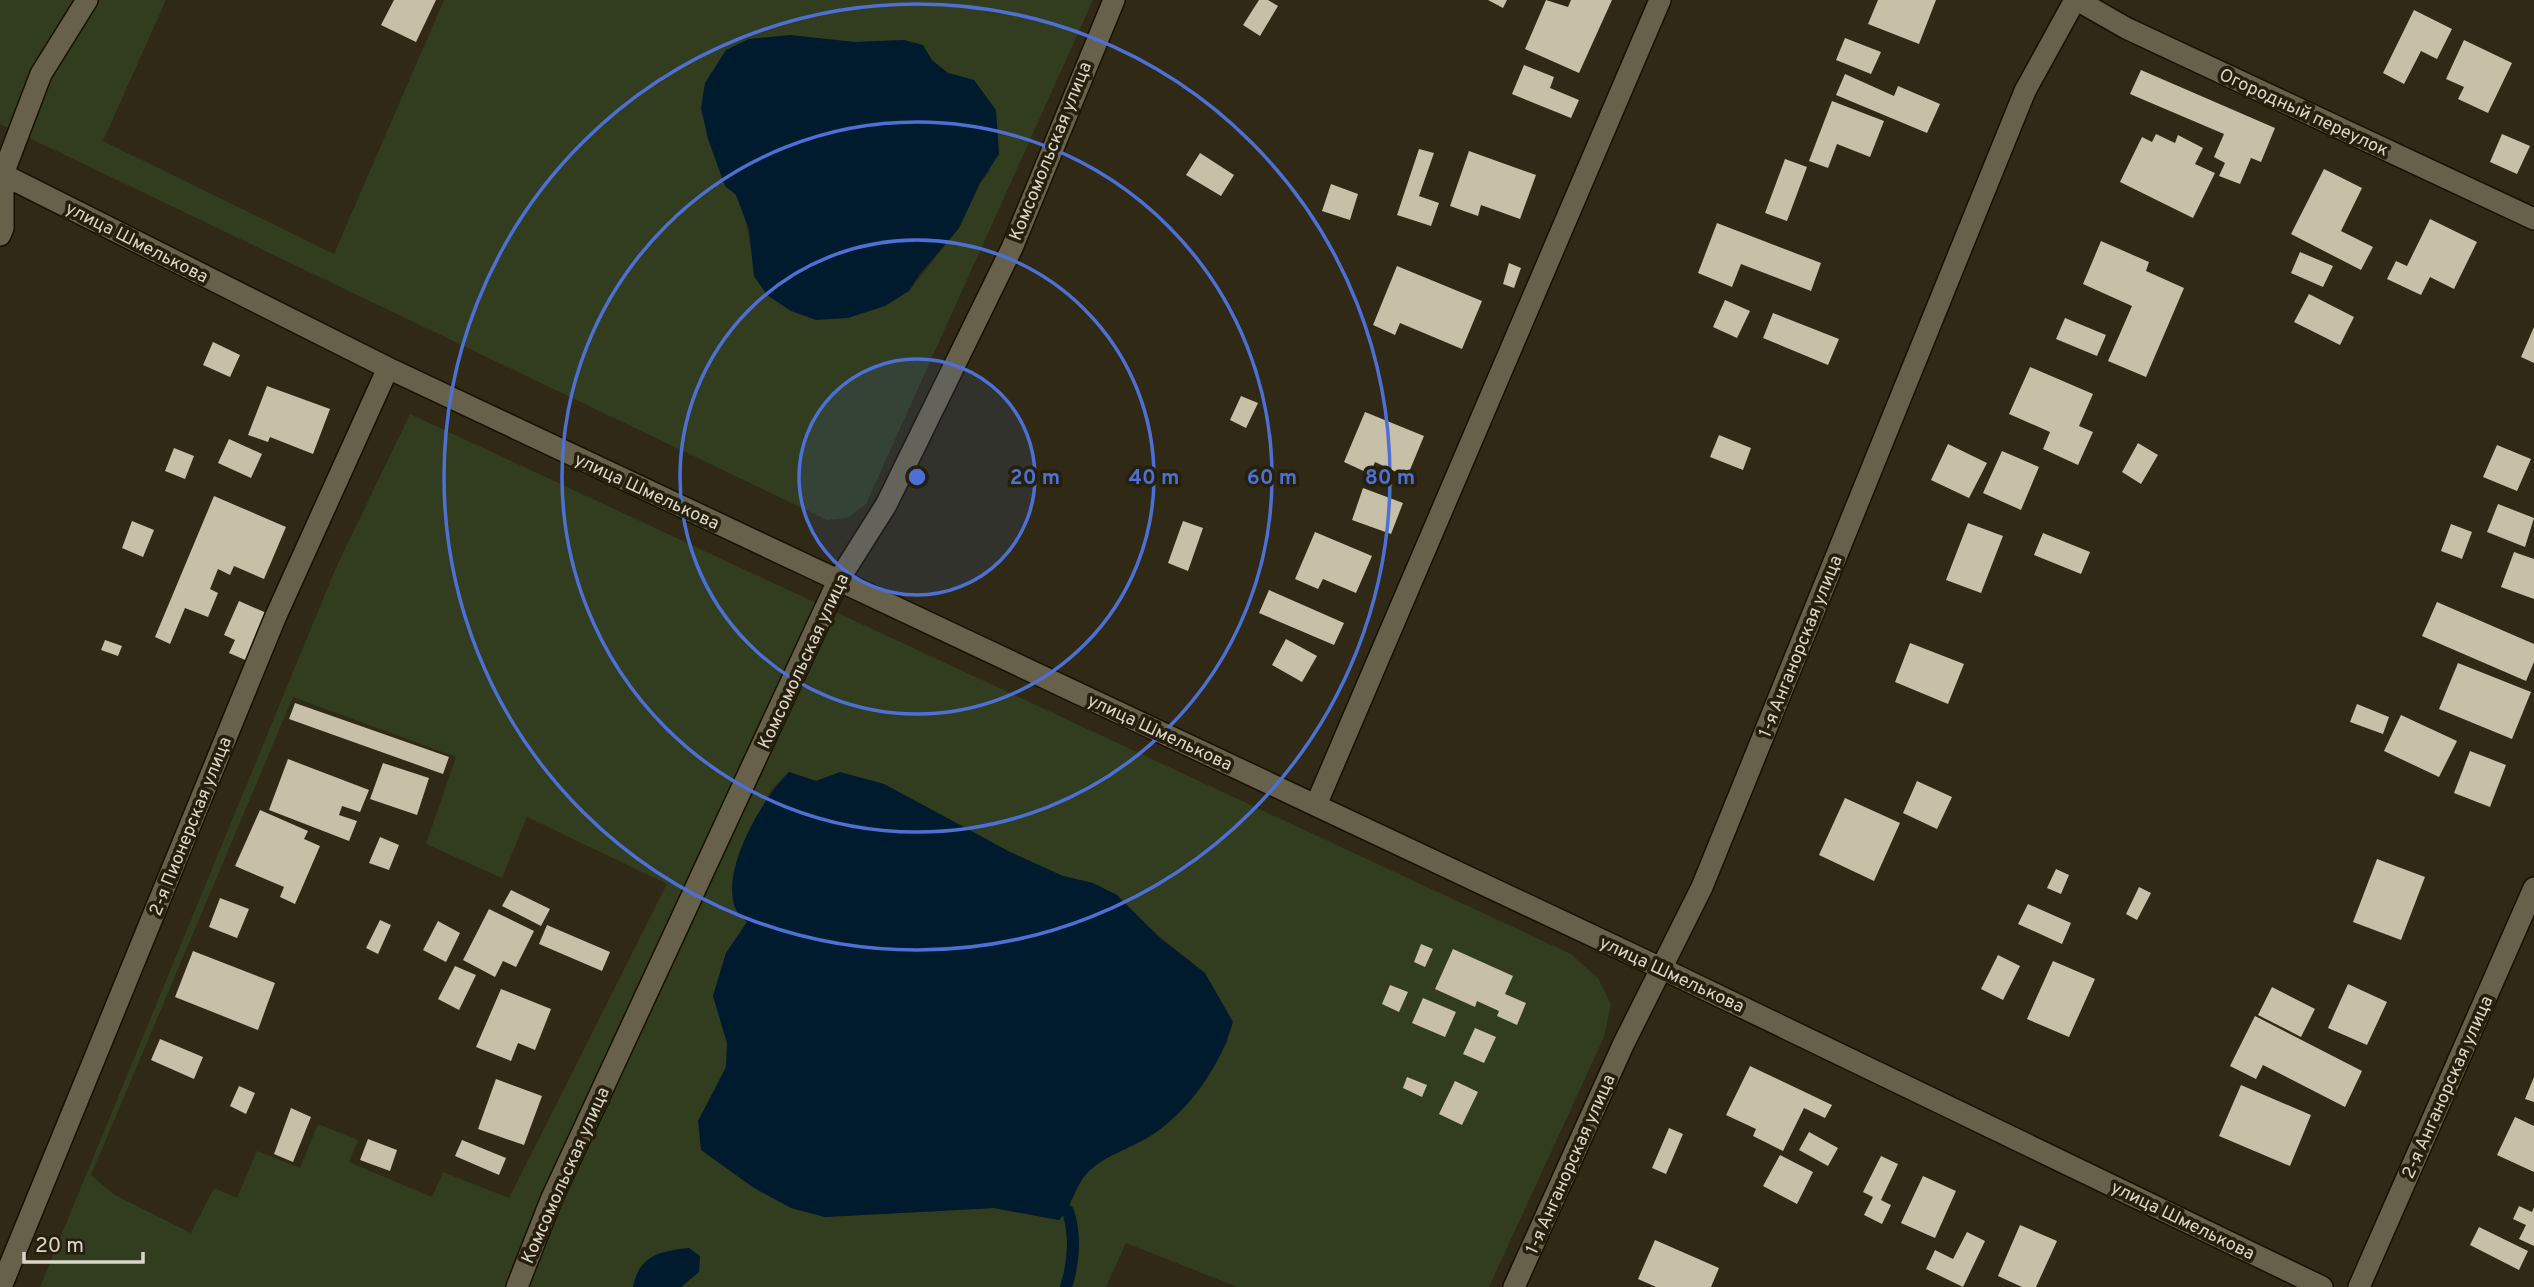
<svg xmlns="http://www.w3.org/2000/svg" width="2534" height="1287" font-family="Overpass,sans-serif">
<rect width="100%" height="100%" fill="#2f2916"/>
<path fill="#323d1f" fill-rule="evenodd" d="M 0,0 L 166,0 L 103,141 L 334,254 L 444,0 L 1093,0 L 866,504 L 847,518 L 827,520 L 0,124 ZM 904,40 L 948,73 L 974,80 L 990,171 L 980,183 L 959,228 L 909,291 L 754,276 C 751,248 748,222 737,196 C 719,153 698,133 705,83 L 855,42 Z
M 410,414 L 1571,954 L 1598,978 L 1611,1004 L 1604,1037 L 1489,1287 L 1237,1287 L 1126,1243 L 1106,1287 L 681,1287 L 635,1279 L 633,1287 L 40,1287 L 335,570 ZM 293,697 L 456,757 L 426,844 L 502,878 L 527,817 L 667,884 L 509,1198 L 443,1172 L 432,1197 L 349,1162 L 358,1140 L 318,1124 L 300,1168 L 257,1151 L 237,1198 L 214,1188 L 191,1233 L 113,1194 L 91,1175 ZM 789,772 L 816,781 L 840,773 L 884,784 L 1010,852 L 1063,876 L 1093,883 L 1205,973 L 1228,1041 C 1214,1064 1200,1095 1179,1112 C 1151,1133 1115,1147 1089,1171 C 1074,1185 1073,1206 1059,1220 L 994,1208 L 825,1217 L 791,1208 L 716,1090 L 726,1067 L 728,1043 L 713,996 L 726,953 L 748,922 L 742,848 L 771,790 Z"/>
<path fill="#001a2e" d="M 790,35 L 855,42 L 904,40 L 923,45 L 932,60 L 948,73 L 974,80 L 996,110 L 999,154 L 980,183 L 959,228 L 919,275 L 909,291 L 885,306 L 848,318 L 816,320 L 791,311 L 767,295 L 754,276 L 749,229 L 736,195 L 725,186 L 708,139 L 701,108 L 705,83 L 726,50 L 749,39 Z
M 789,772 L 816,781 L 840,772 L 884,784 L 1010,852 L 1063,876 L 1093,883 L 1117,895 L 1161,939 L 1205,973 L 1233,1022 C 1221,1065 1189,1111 1152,1135 C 1132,1148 1108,1154 1090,1170 C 1074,1185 1073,1206 1059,1220 L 994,1208 L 825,1217 L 791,1208 L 754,1188 L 701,1150 L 698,1121 L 726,1067 L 727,1043 L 713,996 L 726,953 L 747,922 C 744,919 738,914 736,910 C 719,872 762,799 789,772 Z
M 689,1248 L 700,1256 L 699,1272 L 681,1287 L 633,1287 C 639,1255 661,1251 689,1248 Z"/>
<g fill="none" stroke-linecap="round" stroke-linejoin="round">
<path stroke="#001a2e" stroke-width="12" d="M 1066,1287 C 1074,1262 1076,1237 1068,1211"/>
</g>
<path fill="#c7bfa8" d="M 394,0 L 436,0 L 416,42 L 381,25 Z
M 1259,0 L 1268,0 L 1278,6 L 1260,36 L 1243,25 Z
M 1488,0 L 1507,0 L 1503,8 Z
M 1546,0 L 1568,7 L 1571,0 L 1612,0 L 1579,73 L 1525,49 Z
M 1878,0 L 1936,0 L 1919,44 L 1868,24 Z
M 2414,10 L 2452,29 L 2437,59 L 2421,51 L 2404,84 L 2383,73 Z
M 1845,38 L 1881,52 L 1871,74 L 1836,60 Z
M 2464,40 L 2512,63 L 2488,113 L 2458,99 L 2464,87 L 2446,79 Z
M 1524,65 L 1554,77 L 1550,88 L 1579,100 L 1571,118 L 1512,94 Z
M 2141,70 L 2275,128 L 2261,162 L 2251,158 L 2240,184 L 2219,176 L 2225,163 L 2214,157 L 2224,134 L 2130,94 Z
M 1845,74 L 1894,96 L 1898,86 L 1940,104 L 1927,133 L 1836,95 Z
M 1832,101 L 1884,121 L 1870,157 L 1837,144 L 1828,168 L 1809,161 Z
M 2156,134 L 2175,143 L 2178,135 L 2203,148 L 2195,164 L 2215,173 L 2193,218 L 2120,182 L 2142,137 L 2152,142 Z
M 2502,134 L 2530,146 L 2517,174 L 2490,162 Z
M 1419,149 L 1434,153 L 1419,196 L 1439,203 L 1431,226 L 1397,215 Z
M 1469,151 L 1536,175 L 1520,219 L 1481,205 L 1478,216 L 1450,206 Z
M 1200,153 L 1234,175 L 1221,196 L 1186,175 Z
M 1785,159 L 1807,167 L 1787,221 L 1765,213 Z
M 2324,169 L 2362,188 L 2341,231 L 2373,247 L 2361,270 L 2291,234 Z
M 1331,184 L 1358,194 L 1350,220 L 1322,211 Z
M 2430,219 L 2477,242 L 2454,289 L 2430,277 L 2421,295 L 2387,279 L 2396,261 L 2407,266 Z
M 1717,223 L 1821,263 L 1811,291 L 1741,264 L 1732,287 L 1698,273 Z
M 2101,241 L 2149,262 L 2146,271 L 2184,288 L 2146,377 L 2108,361 L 2132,306 L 2083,284 Z
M 2300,252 L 2333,266 L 2323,287 L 2291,273 Z
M 1509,263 L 1521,268 L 1514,288 L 1503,284 Z
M 1397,266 L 1482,301 L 1462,349 L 1400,323 L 1395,335 L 1373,325 Z
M 2309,294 L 2354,317 L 2340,345 L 2294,322 Z
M 1725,300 L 1750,311 L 1737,338 L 1713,327 Z
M 1773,313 L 1839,339 L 1828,365 L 1763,338 Z
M 2065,318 L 2106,335 L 2097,356 L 2056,339 Z
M 2534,327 L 2534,363 L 2521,357 Z
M 213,342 L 240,355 L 230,377 L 203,365 Z
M 2030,367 L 2093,394 L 2079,426 L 2093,432 L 2078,465 L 2043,449 L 2050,432 L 2009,414 Z
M 267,386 L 330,409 L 313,454 L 270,437 L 268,442 L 248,435 Z
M 1241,396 L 1258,403 L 1246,428 L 1230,420 Z
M 1365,412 L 1424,436 L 1407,477 L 1375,462 L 1370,474 L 1344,462 Z
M 1719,435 L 1751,448 L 1743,470 L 1710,457 Z
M 229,439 L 262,454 L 251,478 L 218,463 Z
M 2138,443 L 2158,455 L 2141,484 L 2122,472 Z
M 1948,444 L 1987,463 L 1969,498 L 1931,480 Z
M 2497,445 L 2531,459 L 2517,491 L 2483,477 Z
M 174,448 L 194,456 L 185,479 L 165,471 Z
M 2002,451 L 2039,467 L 2021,510 L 1983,493 Z
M 1363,488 L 1403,503 L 1391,534 L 1352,520 Z
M 214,496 L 286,527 L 264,579 L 234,566 L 230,575 L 218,569 L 210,589 L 218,593 L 208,617 L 185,608 L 170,644 L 155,637 Z
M 2498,504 L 2534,518 L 2525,547 L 2487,532 Z
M 132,521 L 154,530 L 143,557 L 122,548 Z
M 1183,521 L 1203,528 L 1188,571 L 1168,563 Z
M 1968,523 L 2003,536 L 1981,593 L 1946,580 Z
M 2451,524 L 2472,532 L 2462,559 L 2441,551 Z
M 1315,532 L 1372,556 L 1356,593 L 1323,579 L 1318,589 L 1295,579 Z
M 2043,533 L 2090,552 L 2081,574 L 2034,555 Z
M 2514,552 L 2534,559 L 2534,599 L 2501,587 Z
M 1269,590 L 1344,623 L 1334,645 L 1259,613 Z
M 239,601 L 271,615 L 250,662 L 229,653 L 235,640 L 224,635 Z
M 2437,602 L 2534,644 L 2534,662 L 2526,681 L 2422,636 Z
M 1286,639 L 1317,656 L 1302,682 L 1272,665 Z
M 105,640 L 122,646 L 118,656 L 101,650 Z
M 1910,643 L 1964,664 L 1948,704 L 1895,682 Z
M 2458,663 L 2531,692 L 2512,739 L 2439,709 Z
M 295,703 L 449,757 L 443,774 L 289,719 Z
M 2357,704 L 2389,717 L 2383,734 L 2350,722 Z
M 2401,715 L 2457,741 L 2439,777 L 2384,751 Z
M 2470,751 L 2506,765 L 2490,807 L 2454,793 Z
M 288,759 L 369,790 L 360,812 L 342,806 L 339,815 L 357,821 L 349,841 L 269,810 Z
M 383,763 L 429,778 L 417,815 L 370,799 Z
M 1917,781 L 1952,797 L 1937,829 L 1903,813 Z
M 1845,798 L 1900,823 L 1874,881 L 1819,855 Z
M 260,810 L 308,831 L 304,839 L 320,846 L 295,904 L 280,897 L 284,887 L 235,866 Z
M 380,837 L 399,845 L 389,870 L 369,863 Z
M 2377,859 L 2425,877 L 2401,940 L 2353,922 Z
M 2056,869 L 2069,875 L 2061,894 L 2047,888 Z
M 2139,887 L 2151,893 L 2137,920 L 2126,914 Z
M 511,890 L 550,909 L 541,926 L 502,906 Z
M 220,898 L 249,909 L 237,938 L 209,927 Z
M 2028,904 L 2071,923 L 2062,944 L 2018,924 Z
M 489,909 L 534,931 L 516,967 L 503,961 L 495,977 L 463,960 Z
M 380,920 L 391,925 L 378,954 L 366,948 Z
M 438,921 L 460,933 L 446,962 L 423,950 Z
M 547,925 L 610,952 L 602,971 L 539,944 Z
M 1421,944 L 1433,949 L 1425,967 L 1414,962 Z
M 1453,949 L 1513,976 L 1505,994 L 1526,1003 L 1517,1025 L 1497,1016 L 1499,1011 L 1477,1001 L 1475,1007 L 1435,989 Z
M 193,951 L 275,983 L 258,1030 L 175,997 Z
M 1998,955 L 2020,966 L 2003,1000 L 1981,989 Z
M 2053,961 L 2095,979 L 2069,1037 L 2027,1019 Z
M 455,966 L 476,975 L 459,1010 L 438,999 Z
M 2348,984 L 2387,1002 L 2367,1045 L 2328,1028 Z
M 1390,985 L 1408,992 L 1399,1012 L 1382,1004 Z
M 2272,987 L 2315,1009 L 2301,1037 L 2258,1015 Z
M 501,989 L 551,1009 L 535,1050 L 518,1043 L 511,1061 L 476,1047 Z
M 1423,998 L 1456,1012 L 1445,1037 L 1412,1023 Z
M 2255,1016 L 2362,1071 L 2345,1107 L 2263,1065 L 2256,1079 L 2230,1066 Z
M 1475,1028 L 1496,1037 L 1484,1063 L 1463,1054 Z
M 160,1039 L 203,1057 L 194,1079 L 151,1060 Z
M 1750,1066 L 1832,1105 L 1825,1118 L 1804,1108 L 1783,1151 L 1753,1136 L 1756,1129 L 1726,1115 Z
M 1407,1077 L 1427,1085 L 1422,1097 L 1403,1088 Z
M 2534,1077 L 2534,1102 L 2525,1099 Z
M 496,1079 L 542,1096 L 524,1145 L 478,1129 Z
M 1455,1081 L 1478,1092 L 1462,1125 L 1439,1114 Z
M 2241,1085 L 2311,1115 L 2290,1166 L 2219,1136 Z
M 239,1086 L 255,1093 L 246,1114 L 230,1106 Z
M 291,1108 L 311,1117 L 293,1162 L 274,1154 Z
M 2515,1117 L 2534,1126 L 2534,1172 L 2497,1155 Z
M 1669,1128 L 1683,1134 L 1666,1174 L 1652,1168 Z
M 1809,1132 L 1838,1148 L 1828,1166 L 1799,1150 Z
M 368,1139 L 397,1150 L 390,1171 L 360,1160 Z
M 462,1140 L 506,1158 L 499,1175 L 455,1156 Z
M 1780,1155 L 1813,1172 L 1797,1204 L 1763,1186 Z
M 1881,1156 L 1898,1164 L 1881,1200 L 1891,1205 L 1882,1224 L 1864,1215 L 1873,1197 L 1863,1192 Z
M 1923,1176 L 1956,1191 L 1935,1238 L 1901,1223 Z
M 2519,1206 L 2532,1212 L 2534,1207 L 2534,1246 L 2519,1239 L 2526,1225 L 2513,1219 Z
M 2020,1225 L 2057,1241 L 2036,1287 L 2022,1287 L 1998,1276 Z
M 2479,1227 L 2528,1251 L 2519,1270 L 2470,1245 Z
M 1967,1232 L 1985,1241 L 1963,1287 L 1926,1269 L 1935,1250 L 1953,1259 Z
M 1655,1240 L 1719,1268 L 1711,1287 L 1656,1287 L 1638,1279 Z"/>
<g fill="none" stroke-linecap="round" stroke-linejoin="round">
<defs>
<path id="minor" d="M 2077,0 L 2126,28 L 2534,219
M 0,173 L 388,368 L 1663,969 L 2322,1287
M 0,235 L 3,228 L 3,174 L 41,74 L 87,0
M 1316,805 L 1660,0
M 1,1287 L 275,618 L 388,368
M 517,1287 L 551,1200 L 838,581 L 886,505 L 1012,248 L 1114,0
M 1514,1287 L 1623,1045 L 1702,887 L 2025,91 L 2075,0
M 2359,1287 L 2534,888"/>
</defs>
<use href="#minor" stroke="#171102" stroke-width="24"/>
<use href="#minor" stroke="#67604b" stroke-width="21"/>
</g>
<circle cx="917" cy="477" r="118" fill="#4c70d4" fill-opacity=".12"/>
<g fill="none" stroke="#4c70d4" stroke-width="3.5">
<circle cx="917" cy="477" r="118"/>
<circle cx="917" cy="477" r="237"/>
<circle cx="917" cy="477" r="355"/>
<circle cx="917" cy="477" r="473"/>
</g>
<g text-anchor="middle" stroke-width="7" stroke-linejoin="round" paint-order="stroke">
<g font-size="18" fill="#dad6ca" stroke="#251f0c">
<text transform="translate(2304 112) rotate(25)" y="6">Огородный переулок</text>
<text transform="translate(1050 151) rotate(-68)" y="6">Комсомольская улица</text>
<text transform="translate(137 242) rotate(27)" y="6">улица Шмелькова</text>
<text transform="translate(647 491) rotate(25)" y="6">улица Шмелькова</text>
<text transform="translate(1800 646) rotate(-68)" y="6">1-я Анганорская улица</text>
<text transform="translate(803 661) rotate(-65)" y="6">Комсомольская улица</text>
<text transform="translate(1160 732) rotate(25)" y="6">улица Шмелькова</text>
<text transform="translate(190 826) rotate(-68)" y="6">2-я Пионерская улица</text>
<text transform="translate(1672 974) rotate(25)" y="6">улица Шмелькова</text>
<text transform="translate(2447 1087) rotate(-66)" y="6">2-я Анганорская улица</text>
<text transform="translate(1570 1164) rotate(-66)" y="6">1-я Анганорская улица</text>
<text transform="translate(565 1175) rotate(-66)" y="6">Комсомольская улица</text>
<text transform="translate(2183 1220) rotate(26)" y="6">улица Шмелькова</text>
</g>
</g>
<circle cx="917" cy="477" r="10" fill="#4c70d4" stroke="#251f0c" stroke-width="3.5"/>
<g font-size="21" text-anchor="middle" font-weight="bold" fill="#4c70d4" stroke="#251f0c" stroke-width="7" stroke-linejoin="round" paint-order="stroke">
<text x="1035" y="484">20 m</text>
<text x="1154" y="484">40 m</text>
<text x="1272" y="484">60 m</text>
<text x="1390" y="484">80 m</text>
</g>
<path d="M24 1252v10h119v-10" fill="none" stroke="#dad6ca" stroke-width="3.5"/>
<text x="35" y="1252" font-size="21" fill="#dad6ca" stroke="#251f0c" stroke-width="5" paint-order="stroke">20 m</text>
</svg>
